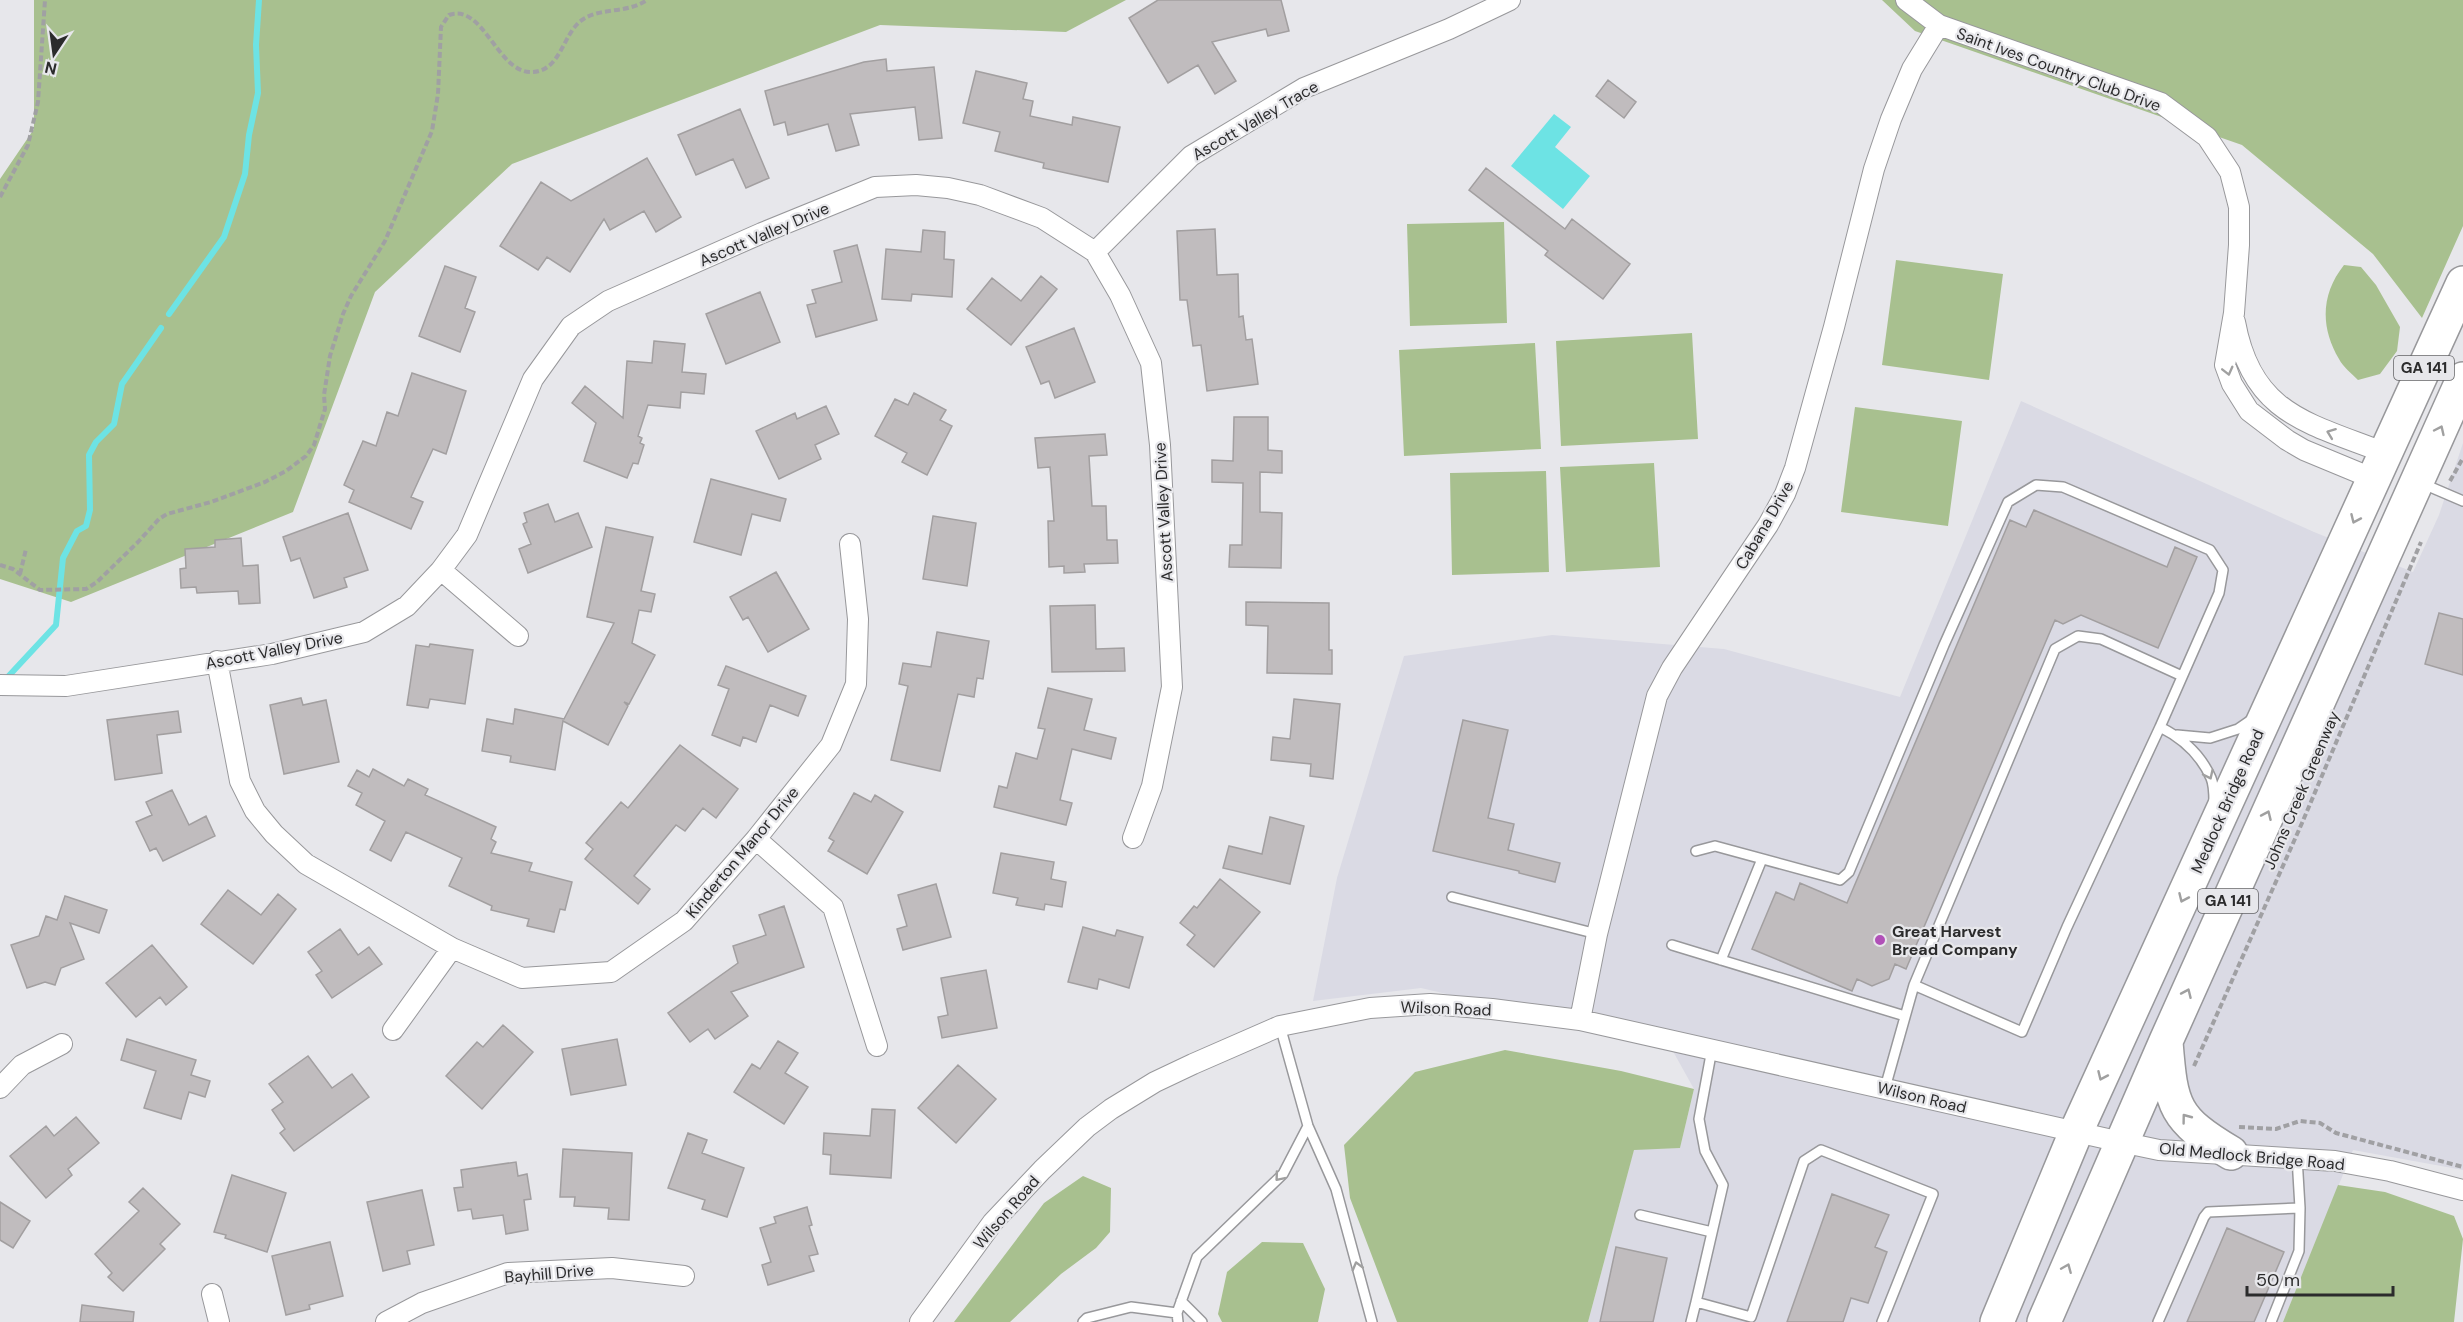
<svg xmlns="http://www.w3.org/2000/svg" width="2463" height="1322" font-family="'DM Sans',sans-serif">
<rect width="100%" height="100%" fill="#e7e7eb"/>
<path fill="#dadae4" d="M 2021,401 L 2314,532 L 2413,572 L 2439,515 L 2463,443 L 2463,1170 L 2353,1150 L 2283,1322 L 1588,1322 L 1634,1149 L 1680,1148 L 1694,1089 L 1660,1028 L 1557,1020 L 1421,988 L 1313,1001 L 1337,878 L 1404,656 L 1552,635 L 1724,649 L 1900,697 Z"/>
<path fill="#a8c08f" d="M 34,0 L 1126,0 L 1066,32 L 880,25 L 512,164 L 375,292 L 293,512 L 71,602 L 0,579 L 0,179 L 34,129 Z
M 1882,0 L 2463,0 L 2463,226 L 2422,318 L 2373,254 L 2242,145 L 1915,31 Z
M 1504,222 L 1507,323 L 1410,326 L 1407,224 Z
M 1896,260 L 2003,274 L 1989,380 L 1882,365 Z
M 2344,265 L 2361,267 L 2376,285 L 2400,327 L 2397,351 L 2380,374 L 2358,380 C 2352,374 2343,367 2339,359 C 2320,327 2321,294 2344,265 Z
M 1692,333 L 1698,439 L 1561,446 L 1556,341 Z
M 1535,343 L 1541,449 L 1404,456 L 1399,350 Z
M 1855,407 L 1962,421 L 1948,526 L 1841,512 Z
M 1654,463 L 1660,567 L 1566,572 L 1560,467 Z
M 1546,471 L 1549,572 L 1452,575 L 1450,473 Z
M 1505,1050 L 1621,1071 L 1694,1089 L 1680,1148 L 1634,1150 L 1588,1322 L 1397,1322 L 1350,1198 L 1344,1145 L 1415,1072 Z
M 1083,1176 L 1111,1188 L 1110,1232 L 1096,1248 L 1061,1274 L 1010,1322 L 954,1322 L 1044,1203 Z
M 2338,1185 L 2385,1192 L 2454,1216 L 2463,1239 L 2454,1322 L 2283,1322 Z
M 1262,1242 L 1303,1243 L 1325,1289 L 1318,1322 L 1222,1322 L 1218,1314 L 1227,1272 Z"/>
<path fill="#6de3e4" d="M 1554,114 L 1571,127 L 1555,147 L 1590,176 L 1563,209 L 1511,166 Z"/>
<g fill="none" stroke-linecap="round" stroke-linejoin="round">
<path stroke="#6de3e4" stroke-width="6" d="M 169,314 L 224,237 L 245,174 L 249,135 L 258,93 L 256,45 L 259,0
M 4,681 L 56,625 L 63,558 L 77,531 L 86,526 L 90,510 L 89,455 L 96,442 L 114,424 L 122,384 L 161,328"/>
</g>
<path fill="#c0bcbe" stroke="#a29fa0" stroke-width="1.5" d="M 1158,0 L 1281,0 L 1289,31 L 1268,36 L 1266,29 L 1212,42 L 1236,81 L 1215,94 L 1198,65 L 1168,83 L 1129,18 Z
M 886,59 L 887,71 L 934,67 L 942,138 L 919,140 L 915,107 L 850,114 L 859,145 L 836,151 L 828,124 L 788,135 L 785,122 L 774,125 L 765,91 L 864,62 Z
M 976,71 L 1027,83 L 1023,99 L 1033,101 L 1030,116 L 1072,125 L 1073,117 L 1120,127 L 1108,182 L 1043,168 L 1044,163 L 995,151 L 1000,132 L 963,123 Z
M 1608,80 L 1636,102 L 1624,118 L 1596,96 Z
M 740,109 L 769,178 L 746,188 L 733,159 L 696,175 L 678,135 Z
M 647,158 L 681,217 L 656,232 L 644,211 L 610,230 L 604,219 L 570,272 L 547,257 L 538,270 L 500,246 L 541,182 L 571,201 Z
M 1486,168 L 1565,229 L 1572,219 L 1630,264 L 1603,299 L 1545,255 L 1548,251 L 1469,190 Z
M 1215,229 L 1217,275 L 1238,274 L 1239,317 L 1243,316 L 1246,340 L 1252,339 L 1258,384 L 1207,391 L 1201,345 L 1193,346 L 1187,300 L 1180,300 L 1177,231 Z
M 923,230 L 945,232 L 944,259 L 954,260 L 952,297 L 912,294 L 911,301 L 882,299 L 886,249 L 921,252 Z
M 857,245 L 877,320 L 816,337 L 807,305 L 816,303 L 812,290 L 842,282 L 834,251 Z
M 445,266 L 476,277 L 465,308 L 475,312 L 460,352 L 419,336 Z
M 1041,276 L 1057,289 L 1011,345 L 967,309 L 992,278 L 1021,301 Z
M 760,292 L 780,342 L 726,364 L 706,314 Z
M 1074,328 L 1095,382 L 1055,398 L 1049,381 L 1041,384 L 1026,347 Z
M 654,341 L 685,344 L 682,372 L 706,374 L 704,394 L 681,392 L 680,408 L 648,405 L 638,436 L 642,438 L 640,443 L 644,445 L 638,464 L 633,463 L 627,478 L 584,461 L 596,423 L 572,403 L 585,386 L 623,418 L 627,361 L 652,363 Z
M 412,373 L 466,391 L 446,454 L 433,449 L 411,497 L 423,502 L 411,529 L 349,502 L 354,490 L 344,485 L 363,441 L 376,446 L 387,412 L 398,416 Z
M 914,393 L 946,410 L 940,420 L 952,426 L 927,475 L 902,462 L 907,453 L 875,436 L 895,399 L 908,405 Z
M 826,406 L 839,434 L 815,445 L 821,459 L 779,479 L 756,431 L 795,413 L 797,419 Z
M 1234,417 L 1268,417 L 1268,450 L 1282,451 L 1282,473 L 1260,472 L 1260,512 L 1282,513 L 1281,568 L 1229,567 L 1230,545 L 1242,545 L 1243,483 L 1212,482 L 1212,460 L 1233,461 Z
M 1105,434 L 1107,455 L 1089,456 L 1092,506 L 1106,506 L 1107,540 L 1117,540 L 1118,563 L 1084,564 L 1085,572 L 1064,573 L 1064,566 L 1049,567 L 1048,521 L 1054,521 L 1050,467 L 1038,468 L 1035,438 Z
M 711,479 L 786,499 L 780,521 L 752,514 L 741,555 L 694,542 Z
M 548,504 L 555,522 L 578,513 L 592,547 L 528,573 L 519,549 L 531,544 L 523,524 L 527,522 L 524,513 Z
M 2034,510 L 2167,567 L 2175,547 L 2197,557 L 2158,648 L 2081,615 L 2063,624 L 2055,620 L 1906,969 L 1895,964 L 1889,979 L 1872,986 L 1857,979 L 1852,991 L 1752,949 L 1776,892 L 1794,900 L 1800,883 L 1847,903 L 2010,520 L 2026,527 Z
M 348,513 L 368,570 L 344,578 L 347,587 L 314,598 L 300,558 L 291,561 L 283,537 Z
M 933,516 L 976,523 L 967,586 L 923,579 Z
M 606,527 L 653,537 L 641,591 L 655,594 L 651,612 L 639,610 L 632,643 L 655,655 L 629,704 L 624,702 L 628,706 L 608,745 L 563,721 L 555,770 L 510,762 L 511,756 L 482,751 L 487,719 L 513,724 L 515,709 L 564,719 L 614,623 L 587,617 Z
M 241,538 L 243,566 L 258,565 L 260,603 L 239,604 L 238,591 L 197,593 L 196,587 L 181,588 L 180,569 L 186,568 L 185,549 L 215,547 L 215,540 Z
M 776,572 L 809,629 L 768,652 L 748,617 L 743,620 L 730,597 Z
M 1246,602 L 1329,603 L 1329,650 L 1332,650 L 1332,674 L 1267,673 L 1268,626 L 1246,625 Z
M 1095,605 L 1096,649 L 1124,648 L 1125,671 L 1052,672 L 1050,606 Z
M 2439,613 L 2463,619 L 2463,675 L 2425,664 Z
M 937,632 L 989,641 L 983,679 L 977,678 L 974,697 L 958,694 L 940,771 L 891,760 L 908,686 L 899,684 L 903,663 L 931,667 Z
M 430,644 L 473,650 L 465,704 L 430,699 L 428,708 L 407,705 L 416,645 L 429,647 Z
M 726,666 L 806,696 L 798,716 L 770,705 L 756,742 L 743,737 L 740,746 L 712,735 L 729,689 L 718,685 Z
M 1048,688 L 1092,699 L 1084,730 L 1116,738 L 1111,759 L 1072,749 L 1060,800 L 1072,803 L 1066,825 L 994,807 L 999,786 L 1007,788 L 1016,753 L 1037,759 L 1045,729 L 1038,728 Z
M 301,698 L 303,705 L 326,700 L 339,762 L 284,774 L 270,705 Z
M 1294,699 L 1340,704 L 1333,779 L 1310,776 L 1311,764 L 1271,760 L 1273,737 L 1290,739 Z
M 178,711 L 181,732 L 157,735 L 162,773 L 115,780 L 107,720 Z
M 1463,720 L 1508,730 L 1488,818 L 1514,824 L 1508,850 L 1560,863 L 1555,882 L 1519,873 L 1519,871 L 1433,851 Z
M 680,745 L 738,789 L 716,818 L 703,808 L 685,831 L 676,825 L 634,876 L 650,889 L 638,904 L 585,859 L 593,849 L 586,843 L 621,802 L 628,808 Z
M 373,769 L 404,786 L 408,779 L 428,789 L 425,795 L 496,827 L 491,839 L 496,842 L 491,853 L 532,863 L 529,871 L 572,882 L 565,910 L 560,909 L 554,932 L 527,926 L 529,919 L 491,910 L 492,906 L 449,886 L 462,858 L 406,832 L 391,861 L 370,850 L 385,821 L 356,805 L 362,793 L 348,786 L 357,770 L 369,777 Z
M 172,790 L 189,825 L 206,816 L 215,836 L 163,861 L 156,848 L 150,851 L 136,822 L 152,815 L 146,802 Z
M 854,793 L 871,802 L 875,795 L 903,812 L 867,874 L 828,851 L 834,841 L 829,838 Z
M 1270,817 L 1304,826 L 1290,884 L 1223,868 L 1229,846 L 1262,854 Z
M 1001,853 L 1054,862 L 1051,879 L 1066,882 L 1062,907 L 1045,904 L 1044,910 L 1016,905 L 1018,898 L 993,893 Z
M 1220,879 L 1260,912 L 1214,967 L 1187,945 L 1195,935 L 1180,923 L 1194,906 L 1197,908 Z
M 936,884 L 951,937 L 903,950 L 897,929 L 907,926 L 898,895 Z
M 228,890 L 261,915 L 278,894 L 296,909 L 253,964 L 201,924 Z
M 65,896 L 107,910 L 99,933 L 70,923 L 84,959 L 61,968 L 55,985 L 45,982 L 27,988 L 11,945 L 39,936 L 46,916 L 57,920 Z
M 784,906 L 804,967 L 731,992 L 748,1016 L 715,1039 L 708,1029 L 690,1042 L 668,1013 L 738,963 L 733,946 L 766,935 L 759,915 Z
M 1083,927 L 1115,936 L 1117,930 L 1143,937 L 1129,988 L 1099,979 L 1097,989 L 1068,982 Z
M 340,929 L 358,955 L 369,947 L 382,964 L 332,998 L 316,975 L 322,971 L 308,952 Z
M 152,945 L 187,987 L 166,1005 L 160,997 L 136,1017 L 106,983 Z
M 986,970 L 997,1028 L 942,1038 L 938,1017 L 948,1015 L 941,978 Z
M 503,1025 L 533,1052 L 482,1109 L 446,1076 L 477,1042 L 483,1047 Z
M 127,1039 L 196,1060 L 191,1075 L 210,1081 L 205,1097 L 189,1092 L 181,1119 L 144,1108 L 156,1071 L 121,1060 Z
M 617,1039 L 626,1085 L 571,1095 L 562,1049 Z
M 778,1041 L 798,1053 L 785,1073 L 808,1087 L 784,1124 L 734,1092 L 752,1064 L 760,1069 Z
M 308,1056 L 332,1088 L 352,1074 L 369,1097 L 294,1151 L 280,1133 L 285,1129 L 272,1110 L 283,1102 L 269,1084 Z
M 958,1065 L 996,1099 L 956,1143 L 918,1108 Z
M 872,1109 L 895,1110 L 891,1178 L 830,1174 L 831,1155 L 823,1154 L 824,1133 L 870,1136 Z
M 76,1117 L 99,1143 L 68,1169 L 72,1175 L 46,1198 L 10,1156 L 46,1126 L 54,1136 Z
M 688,1133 L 707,1140 L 702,1153 L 744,1168 L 727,1217 L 702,1209 L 705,1200 L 668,1188 Z
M 563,1149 L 632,1153 L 629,1220 L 608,1219 L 609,1208 L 574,1206 L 575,1197 L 560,1197 Z
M 516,1162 L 518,1176 L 527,1174 L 531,1199 L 524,1200 L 528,1230 L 506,1234 L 503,1215 L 473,1219 L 471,1209 L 458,1211 L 454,1188 L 463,1187 L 461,1170 Z
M 232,1175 L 286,1193 L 267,1252 L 225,1238 L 226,1235 L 214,1232 Z
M 143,1188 L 180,1224 L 160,1244 L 165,1249 L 123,1291 L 108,1277 L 112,1273 L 95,1254 L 139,1211 L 129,1202 Z
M 422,1190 L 434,1245 L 407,1251 L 410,1264 L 383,1271 L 367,1202 Z
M 1832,1194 L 1889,1215 L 1875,1247 L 1887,1252 L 1868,1303 L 1851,1298 L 1843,1322 L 1787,1322 Z
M 0,1202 L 30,1221 L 13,1248 L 0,1240 Z
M 807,1207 L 812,1225 L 809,1226 L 818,1254 L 809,1256 L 814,1271 L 768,1285 L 762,1265 L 771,1262 L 760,1228 L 776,1223 L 774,1217 Z
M 2227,1228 L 2284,1252 L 2254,1322 L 2187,1322 Z
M 330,1242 L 343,1296 L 309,1305 L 310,1309 L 286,1315 L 272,1256 Z
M 1616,1247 L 1667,1258 L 1653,1322 L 1600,1322 Z
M 82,1305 L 134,1312 L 133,1322 L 80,1322 Z"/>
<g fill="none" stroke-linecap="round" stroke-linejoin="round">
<defs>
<path id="lane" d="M 2421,483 L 2463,501
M 2177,735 L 2210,738 L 2238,729 L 2254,718
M 1696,851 L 1715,846 L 1840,880 L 1849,872 L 1944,645 L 2008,502 L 2036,485 L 2063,487 L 2210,550 L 2223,570 L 2219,593 L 2160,727
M 1452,897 L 1597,934
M 1672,945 L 1905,1016
M 1721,960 L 1762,859
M 1914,985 L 2055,649 L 2078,636 L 2101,639 L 2182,676
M 1280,1026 L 1308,1126 L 1336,1189 L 1372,1322
M 1712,1049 L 1699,1119 L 1705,1151 L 1723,1185 L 1696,1302 L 1751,1317 L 1804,1161 L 1821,1150 L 1933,1194 L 1882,1322
M 1885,1088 L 1914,985 L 2022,1032 L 2067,927 L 2160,727 C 2182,738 2201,755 2211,778 C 2214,785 2214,795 2214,802
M 1640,1215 L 1712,1232
M 1181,1301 L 1202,1322
M 1083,1322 L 1087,1318 L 1131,1307 L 1177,1313
M 1178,1322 L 1177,1313 L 1197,1257 L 1283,1174 L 1308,1126
M 1691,1322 L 1696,1302
M 2158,1322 L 2204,1217 L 2208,1212 L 2300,1208 L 2297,1157
M 2271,1322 L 2299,1251 L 2300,1208"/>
<path id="street" d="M 1906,0 L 1939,25 L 2161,103 L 2207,137 L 2230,172 L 2239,207 L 2239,245 L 2234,313 L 2225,365 L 2232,384 L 2249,411 L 2287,440 L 2304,450 L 2374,479
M 1095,252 L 1191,156 L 1304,88 L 1449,29 L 1510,0
M 2235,322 C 2252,415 2309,423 2385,453
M 441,570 L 518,636
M 217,661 L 240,781 L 255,811 L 274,834 L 306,864 L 452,948 L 522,978 L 611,972 L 684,921 L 756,839 L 831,745 L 856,684 L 858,619 L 850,544
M 0,685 L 66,686 L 272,654 L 364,632 L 407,606 L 441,570 L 467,535 L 533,379 L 571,326 L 608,301 L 762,233 L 875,187 L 916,185 L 948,188 L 980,195 L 1042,218 L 1095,252 L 1120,295 L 1151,363 L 1160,445 L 1172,687 L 1152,786 L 1133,838
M 756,839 L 833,907 L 877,1046
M 1580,1020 L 1597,934 L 1657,696 L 1672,668 L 1768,525 L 1785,494 L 1795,468 L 1834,327 L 1874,169 L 1891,119 L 1912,69 L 1939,25
M 393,1030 L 452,948
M 0,1088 L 22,1065 L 62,1044
M 212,1294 L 219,1322
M 386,1322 L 422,1303 L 508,1273 L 612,1268 L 684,1276
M 920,1322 L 993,1222 L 1042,1170 L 1087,1127 L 1111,1109 L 1155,1082 L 1193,1064 L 1280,1026 L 1370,1008 L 1430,1004 L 1492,1009 L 1580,1020 L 2121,1142 L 2159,1150 L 2335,1161 L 2390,1171 L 2463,1190"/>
<path id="highway" d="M 2166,1042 C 2171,1107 2174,1119 2231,1153
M 1997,1322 L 2076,1132 L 2463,283
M 2044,1322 L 2166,1041 L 2463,379"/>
</defs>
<use href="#lane" stroke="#98989b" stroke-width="12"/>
<use href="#street" stroke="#98989b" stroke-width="22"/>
<use href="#highway" stroke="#98989b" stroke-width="36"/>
<path stroke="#a0a0a3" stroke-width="4" stroke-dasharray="6 3" stroke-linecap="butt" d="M 0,197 L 28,145 L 38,102 L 45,0
M 2450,481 L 2463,458
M 0,565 L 13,569 L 40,590 L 86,589 L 97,582 L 138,542 L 159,519 L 167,514 L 211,502 L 265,482 L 286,471 L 306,456 L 314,445 L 325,409 L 324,395 L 330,356 L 343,314 L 351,296 L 385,241 L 432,131 L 438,94 L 441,27 L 449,15 C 483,3 497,71 530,72 C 561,73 562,34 582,20 C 600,7 627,14 647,0
M 20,574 L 26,549
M 2194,1066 L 2302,823 L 2421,542
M 2239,1127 L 2276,1129 L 2300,1121 L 2320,1123 L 2336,1133 L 2463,1167"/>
<use href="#lane" stroke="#fff" stroke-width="9"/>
<use href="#street" stroke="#fff" stroke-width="20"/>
<use href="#highway" stroke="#fff" stroke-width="33"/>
</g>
<defs><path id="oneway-chevron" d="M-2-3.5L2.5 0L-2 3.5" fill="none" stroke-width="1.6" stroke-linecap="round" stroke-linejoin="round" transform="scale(1.5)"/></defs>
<g stroke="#a0a0a0">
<use href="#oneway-chevron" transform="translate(2228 371) rotate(76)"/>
<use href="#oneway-chevron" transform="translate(2440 430) rotate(-65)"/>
<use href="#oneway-chevron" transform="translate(2331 433) rotate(-159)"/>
<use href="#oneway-chevron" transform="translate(2355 519) rotate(114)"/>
<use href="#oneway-chevron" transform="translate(2209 775) rotate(65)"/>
<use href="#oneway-chevron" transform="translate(2267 815) rotate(-66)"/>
<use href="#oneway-chevron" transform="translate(2183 898) rotate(114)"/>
<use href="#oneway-chevron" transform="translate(2187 993) rotate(-66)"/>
<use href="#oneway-chevron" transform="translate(2102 1076) rotate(114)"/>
<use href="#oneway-chevron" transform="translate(2186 1118) rotate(-127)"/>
<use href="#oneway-chevron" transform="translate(1279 1177) rotate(130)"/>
<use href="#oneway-chevron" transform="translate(1357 1266) rotate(-105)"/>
<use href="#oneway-chevron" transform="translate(2067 1268) rotate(-67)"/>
</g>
<circle fill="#b150b8" stroke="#e7e7eb" stroke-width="2" cx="1880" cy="940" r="6"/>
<g text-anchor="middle" stroke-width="4.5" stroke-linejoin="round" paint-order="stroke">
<g fill="#e7e7eb" stroke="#636365" stroke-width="1.5">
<rect x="2394" y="356" width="60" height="24" rx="4.5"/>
<rect x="2198" y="889" width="60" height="24" rx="4.5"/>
</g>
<g font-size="15" font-weight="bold" fill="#2b2b2c">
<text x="2424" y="373">GA 141</text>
<text x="2228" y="906">GA 141</text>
</g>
<g font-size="16" fill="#2b2b2c" stroke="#e7e7eb">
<text transform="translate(2059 69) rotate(20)" y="6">Saint Ives Country Club Drive</text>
<text transform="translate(1255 120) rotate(-30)" y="6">Ascott Valley Trace</text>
<text transform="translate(764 234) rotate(-23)" y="6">Ascott Valley Drive</text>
<text transform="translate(1163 512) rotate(-93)" y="6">Ascott Valley Drive</text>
<text transform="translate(1764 525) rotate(-60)" y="6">Cabana Drive</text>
<text transform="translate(274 650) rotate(-11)" y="6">Ascott Valley Drive</text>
<text transform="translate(2301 790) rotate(-67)" y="6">Johns Creek Greenway</text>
<text transform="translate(2227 801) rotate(-66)" y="6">Medlock Bridge Road</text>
<text transform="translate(742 852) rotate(-50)" y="6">Kinderton Manor Drive</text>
<text transform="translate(1446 1008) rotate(2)" y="6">Wilson Road</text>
<text transform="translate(1922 1097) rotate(13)" y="6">Wilson Road</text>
<text transform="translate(2252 1156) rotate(5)" y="6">Old Medlock Bridge Road</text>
<text transform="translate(1006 1212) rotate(-49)" y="6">Wilson Road</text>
<text transform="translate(549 1273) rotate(-5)" y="6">Bayhill Drive</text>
</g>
<g font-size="16" font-weight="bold" fill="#2b2b2c" stroke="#e7e7eb" text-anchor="start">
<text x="1892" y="937">Great Harvest<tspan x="1892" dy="18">Bread Company</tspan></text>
</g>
</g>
<g transform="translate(54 54) rotate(193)" stroke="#e7e7eb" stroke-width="4.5" paint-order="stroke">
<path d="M0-4.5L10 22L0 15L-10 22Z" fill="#2b2b2c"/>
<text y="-9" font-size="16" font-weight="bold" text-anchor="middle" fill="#2b2b2c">N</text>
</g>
<path d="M2247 1286v9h146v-9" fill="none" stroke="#2b2b2c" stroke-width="3"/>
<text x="2256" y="1286" font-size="18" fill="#2b2b2c" stroke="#e7e7eb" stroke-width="4.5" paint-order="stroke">50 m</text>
</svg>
